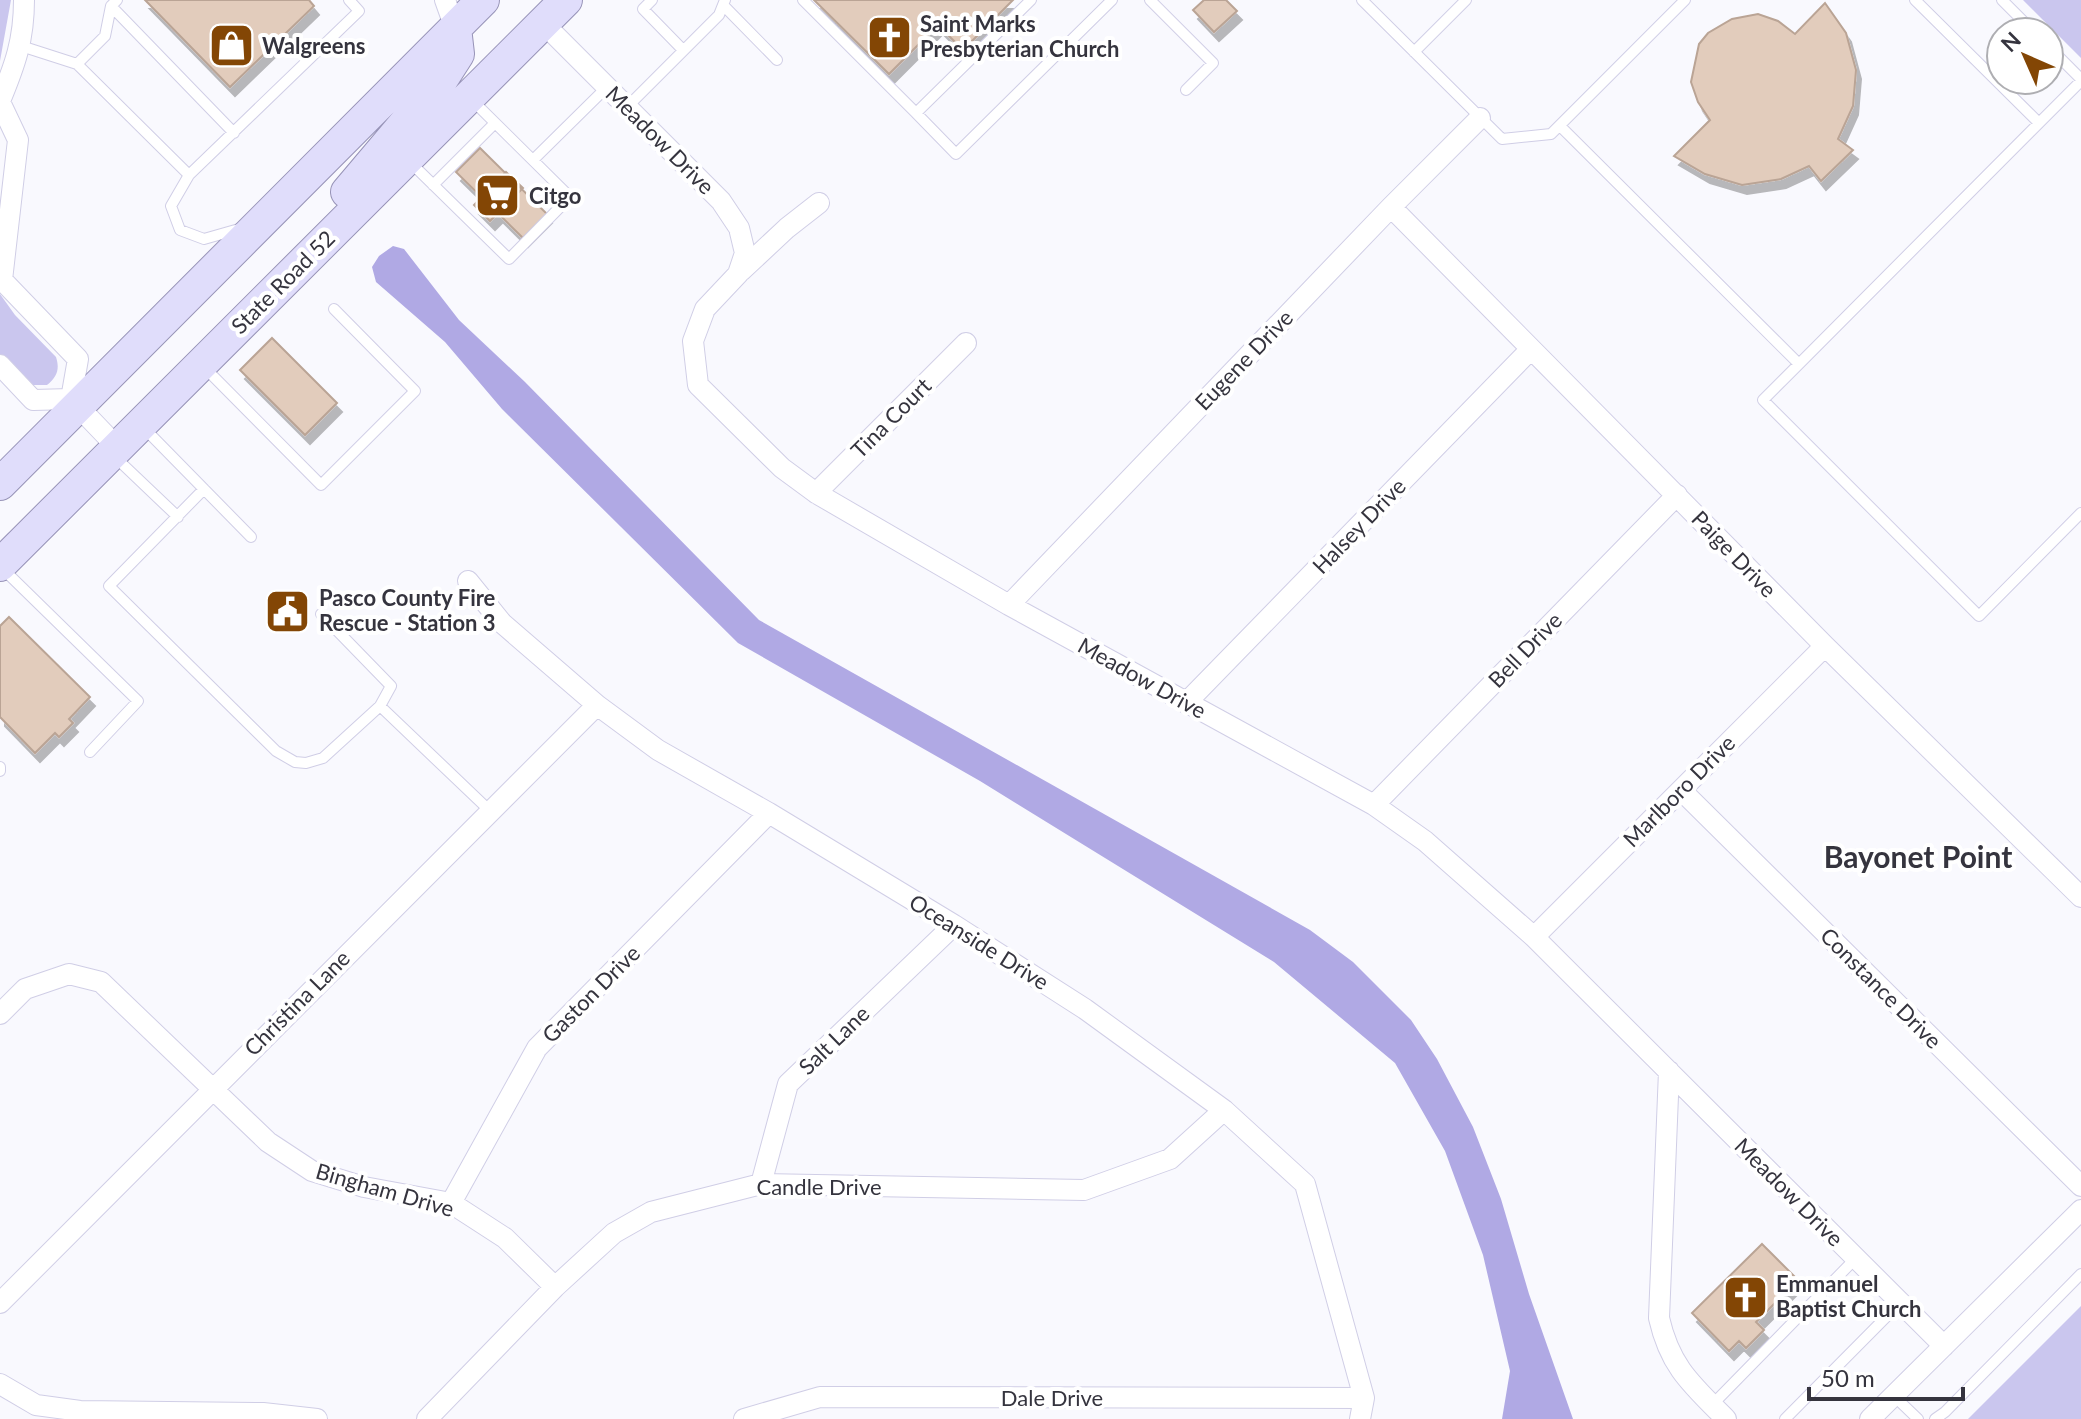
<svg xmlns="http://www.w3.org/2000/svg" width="2081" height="1419" font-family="Lato,sans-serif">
<defs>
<filter id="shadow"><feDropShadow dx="5" dy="9" stdDeviation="0" flood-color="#0004"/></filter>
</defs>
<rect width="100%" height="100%" fill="#f9f9fe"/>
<path fill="#cac6ee" d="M 0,0 L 11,0 L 0,61 Z
M 2023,0 L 2081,0 L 2081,58 Z
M 0,294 L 15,315 L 56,357 C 60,369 57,377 47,385 L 32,385 L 0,355 Z
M 2081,1306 L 2081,1419 L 1968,1419 Z"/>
<path fill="#b0a9e4" d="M 393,246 L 404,249 L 459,320 L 525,382 L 759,620 L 1310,930 L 1353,962 L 1411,1020 L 1437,1059 L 1473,1127 L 1501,1199 L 1529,1294 L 1573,1419 L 1502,1419 L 1510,1371 L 1483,1255 L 1445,1151 L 1395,1063 L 1274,962 L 980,781 L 738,643 L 502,409 L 445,342 L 376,282 L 372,267 L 379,256 Z"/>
<path fill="#e2ccbc" stroke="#baa495" stroke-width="2" filter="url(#shadow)" d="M 145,0 L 309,0 L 314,6 L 230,87 Z
M 814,0 L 1013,0 L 963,50 L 938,25 L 889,74 Z
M 1204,0 L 1226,0 L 1237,11 L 1214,32 L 1193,10 Z
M 1825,3 L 1846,33 L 1856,70 L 1853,106 L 1838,139 L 1853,150 L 1821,181 L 1809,166 L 1781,179 L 1742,185 L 1705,174 L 1674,156 L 1710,120 L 1698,102 L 1691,82 L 1699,44 L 1708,33 L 1732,19 L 1758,14 L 1778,21 L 1795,34 Z
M 480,148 L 547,214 L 523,238 L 456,172 Z
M 506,172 L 523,188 L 490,221 L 474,205 Z
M 272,338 L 337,403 L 305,435 L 240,370 Z
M 9,617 L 90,697 L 69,719 L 73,723 L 59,737 L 55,733 L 35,753 L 0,717 L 0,626 Z
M 1762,1244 L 1798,1280 L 1756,1322 L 1764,1330 L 1746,1348 L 1739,1341 L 1729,1351 L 1692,1313 Z"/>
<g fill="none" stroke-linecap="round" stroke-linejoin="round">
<defs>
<path id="service" d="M 117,0 L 111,6 L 234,133
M 652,0 L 643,9 L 683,50
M 803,0 L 916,113
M 1031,0 L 916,113 L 956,154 L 1112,0
M 1150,0 L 1213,63 L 1186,90
M 1362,0 L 1502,139 L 1551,134 L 1685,0
M 2002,0 L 2034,32
M 723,5 L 777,60
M 21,46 L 77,64 L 105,36 L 111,6
M 2049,47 L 2081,79
M 1414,52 L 1466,0
M 77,64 L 189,175
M 627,107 L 719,15 L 725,0
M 2039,123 L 2081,81
M 1560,126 L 1799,364 L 2039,123 L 1915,0
M 533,160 L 607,87
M 411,163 L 509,259 L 570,197 L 471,99
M 433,185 L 495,123
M 239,229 L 204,239 L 180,230 L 171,206 L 189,175 L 359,11 L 349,0
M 1799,364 L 1763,400 L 1979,616 L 2081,513
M 205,368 L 321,485 L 415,391 L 334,309
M 143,427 L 251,537
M 115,457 L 178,517
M 204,489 L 109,586 L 276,751 L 295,762 L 306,763 L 323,758 L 380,706 L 391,686 L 321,614
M 1,567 L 138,701 L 90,752
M 380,706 L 490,811
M 0,767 L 0,771
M 1894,1396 L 1918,1419
M 1712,1405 L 1856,1258
M 1785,1419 L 1901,1302
M 1935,1419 L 1945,1412 L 2081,1274"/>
<path id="minor" d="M 445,0 L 455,28
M 543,23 L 721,201 L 739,228 L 745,253 L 738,274 L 705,309 L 693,341 L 698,385 L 782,468 L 816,493 L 1009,605 L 1374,805 L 1425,841 L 1534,937 L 1944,1346
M 0,101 C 15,65 24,40 24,0
M 0,102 L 18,140 L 2,280 L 78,359 L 71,399
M 1391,207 L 1825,646 L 2081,897
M 741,271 L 787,228 L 819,203
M 0,365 L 33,400 L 71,399 L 117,447
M 816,493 L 966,343
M 468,581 L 502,623 L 597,705 L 658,750 L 769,813 L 954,925 L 1085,1009 L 1224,1110 L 1305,1184 L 1364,1398 L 1360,1419
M 1009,605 L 1391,207 L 1480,118
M 1186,703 L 1531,349
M 1681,790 L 2081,1186
M 1374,805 L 1677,495
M 1534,937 L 1825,646
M 0,1014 L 25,989 L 69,974 L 101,982 L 268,1142 L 312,1171 L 364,1187 L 451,1203 L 505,1238 L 555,1287
M 1669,1071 L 1659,1318 C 1670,1367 1692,1385 1726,1419
M 761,1184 L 788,1084 L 954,925
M 451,1203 L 537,1048 L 769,813
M 0,1303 L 597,705
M 0,1384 L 36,1405 L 80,1411 L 263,1413 L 317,1419
M 427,1419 L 555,1287 L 614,1233 L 651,1212 L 761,1184 L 1084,1190 L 1170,1159 L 1224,1110
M 744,1419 L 820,1397 L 1364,1398
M 1870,1419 L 2081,1210"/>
<path id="primary" d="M 347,192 L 440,82 L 458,54 L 455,28
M 0,484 L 483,0
M 0,565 L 566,0"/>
</defs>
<use href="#service" stroke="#d0cee6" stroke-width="12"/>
<use href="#minor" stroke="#d0cee6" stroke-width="22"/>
<use href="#primary" stroke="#9793b7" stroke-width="34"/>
<use href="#service" stroke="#fff" stroke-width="10"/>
<use href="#minor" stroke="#fff" stroke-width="20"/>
<use href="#primary" stroke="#e0ddfb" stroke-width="32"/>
</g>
<defs>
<symbol id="church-square" viewBox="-11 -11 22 22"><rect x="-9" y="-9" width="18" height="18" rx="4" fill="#834605" stroke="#fff"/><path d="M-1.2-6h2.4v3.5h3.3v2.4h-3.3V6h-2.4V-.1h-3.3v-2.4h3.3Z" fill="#fff"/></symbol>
<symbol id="shop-square" viewBox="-11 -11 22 22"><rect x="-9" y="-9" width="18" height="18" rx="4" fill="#834605" stroke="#fff"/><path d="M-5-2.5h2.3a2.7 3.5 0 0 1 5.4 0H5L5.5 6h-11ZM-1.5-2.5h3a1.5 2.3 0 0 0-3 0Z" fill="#fff"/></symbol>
<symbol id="supermarket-square" viewBox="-11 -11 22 22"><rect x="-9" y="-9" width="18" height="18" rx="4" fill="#834605" stroke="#fff"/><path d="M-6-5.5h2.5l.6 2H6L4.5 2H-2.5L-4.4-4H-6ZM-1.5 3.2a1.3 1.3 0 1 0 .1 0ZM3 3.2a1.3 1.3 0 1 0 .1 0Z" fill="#fff"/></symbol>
<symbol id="civic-square" viewBox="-11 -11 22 22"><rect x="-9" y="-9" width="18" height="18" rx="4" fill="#834605" stroke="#fff"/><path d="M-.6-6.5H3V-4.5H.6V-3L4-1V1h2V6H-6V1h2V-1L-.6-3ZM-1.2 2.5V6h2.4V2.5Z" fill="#fff"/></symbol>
</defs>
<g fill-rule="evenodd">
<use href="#church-square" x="864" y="12" width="51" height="51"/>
<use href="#shop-square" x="206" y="20" width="51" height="51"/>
<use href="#supermarket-square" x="472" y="170" width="51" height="51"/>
<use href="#civic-square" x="262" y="586" width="51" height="51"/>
<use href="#church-square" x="1720" y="1272" width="51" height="51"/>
</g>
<g text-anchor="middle" stroke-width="8" stroke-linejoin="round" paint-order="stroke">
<g font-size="22" font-weight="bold" fill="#35343e" stroke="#fff" text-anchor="start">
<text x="920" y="32">Saint Marks<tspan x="920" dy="25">Presbyterian Church</tspan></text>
<text x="262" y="54">Walgreens</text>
<text x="529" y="204">Citgo</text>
<text x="319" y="606">Pasco County Fire<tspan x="319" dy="25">Rescue - Station 3</tspan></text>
<text x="1776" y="1292">Emmanuel<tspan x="1776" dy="25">Baptist Church</tspan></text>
</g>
<g font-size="22" fill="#35343e" stroke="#fff">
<text transform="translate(660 140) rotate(45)" y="8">Meadow Drive</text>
<text transform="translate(283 282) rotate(-45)" y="8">State Road 52</text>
<text transform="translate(1244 360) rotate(-46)" y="8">Eugene Drive</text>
<text transform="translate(891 418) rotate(-45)" y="8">Tina Court</text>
<text transform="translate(1359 526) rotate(-46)" y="8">Halsey Drive</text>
<text transform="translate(1734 554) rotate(46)" y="8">Paige Drive</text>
<text transform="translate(1525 650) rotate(-46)" y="8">Bell Drive</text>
<text transform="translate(1142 678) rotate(29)" y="8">Meadow Drive</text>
<text transform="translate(1679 791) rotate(-45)" y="8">Marlboro Drive</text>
<text transform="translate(979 942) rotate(32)" y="8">Oceanside Drive</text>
<text transform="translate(1881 988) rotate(45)" y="8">Constance Drive</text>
<text transform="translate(591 994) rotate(-45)" y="8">Gaston Drive</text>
<text transform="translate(297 1003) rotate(-45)" y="8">Christina Lane</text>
<text transform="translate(834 1040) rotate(-44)" y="8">Salt Lane</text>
<text x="819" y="1195">Candle Drive</text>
<text transform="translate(385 1190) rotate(16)" y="8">Bingham Drive</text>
<text transform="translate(1789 1192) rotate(45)" y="8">Meadow Drive</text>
<text x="1052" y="1406">Dale Drive</text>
</g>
<g font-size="30" font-weight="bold" fill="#35343e" stroke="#fff">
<text x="1918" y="868">Bayonet Point</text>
</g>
</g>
<g transform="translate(2025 56) rotate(315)"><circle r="38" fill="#ffffff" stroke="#aeaeb2" stroke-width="2"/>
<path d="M0-6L14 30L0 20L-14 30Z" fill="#834605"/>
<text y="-12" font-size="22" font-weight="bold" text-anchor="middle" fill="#35343e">N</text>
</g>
<path d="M1809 1387v12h154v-12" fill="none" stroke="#35343e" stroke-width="4"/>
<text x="1821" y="1387" font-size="24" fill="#35343e" stroke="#ffffff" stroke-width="6" paint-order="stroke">50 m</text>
</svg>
